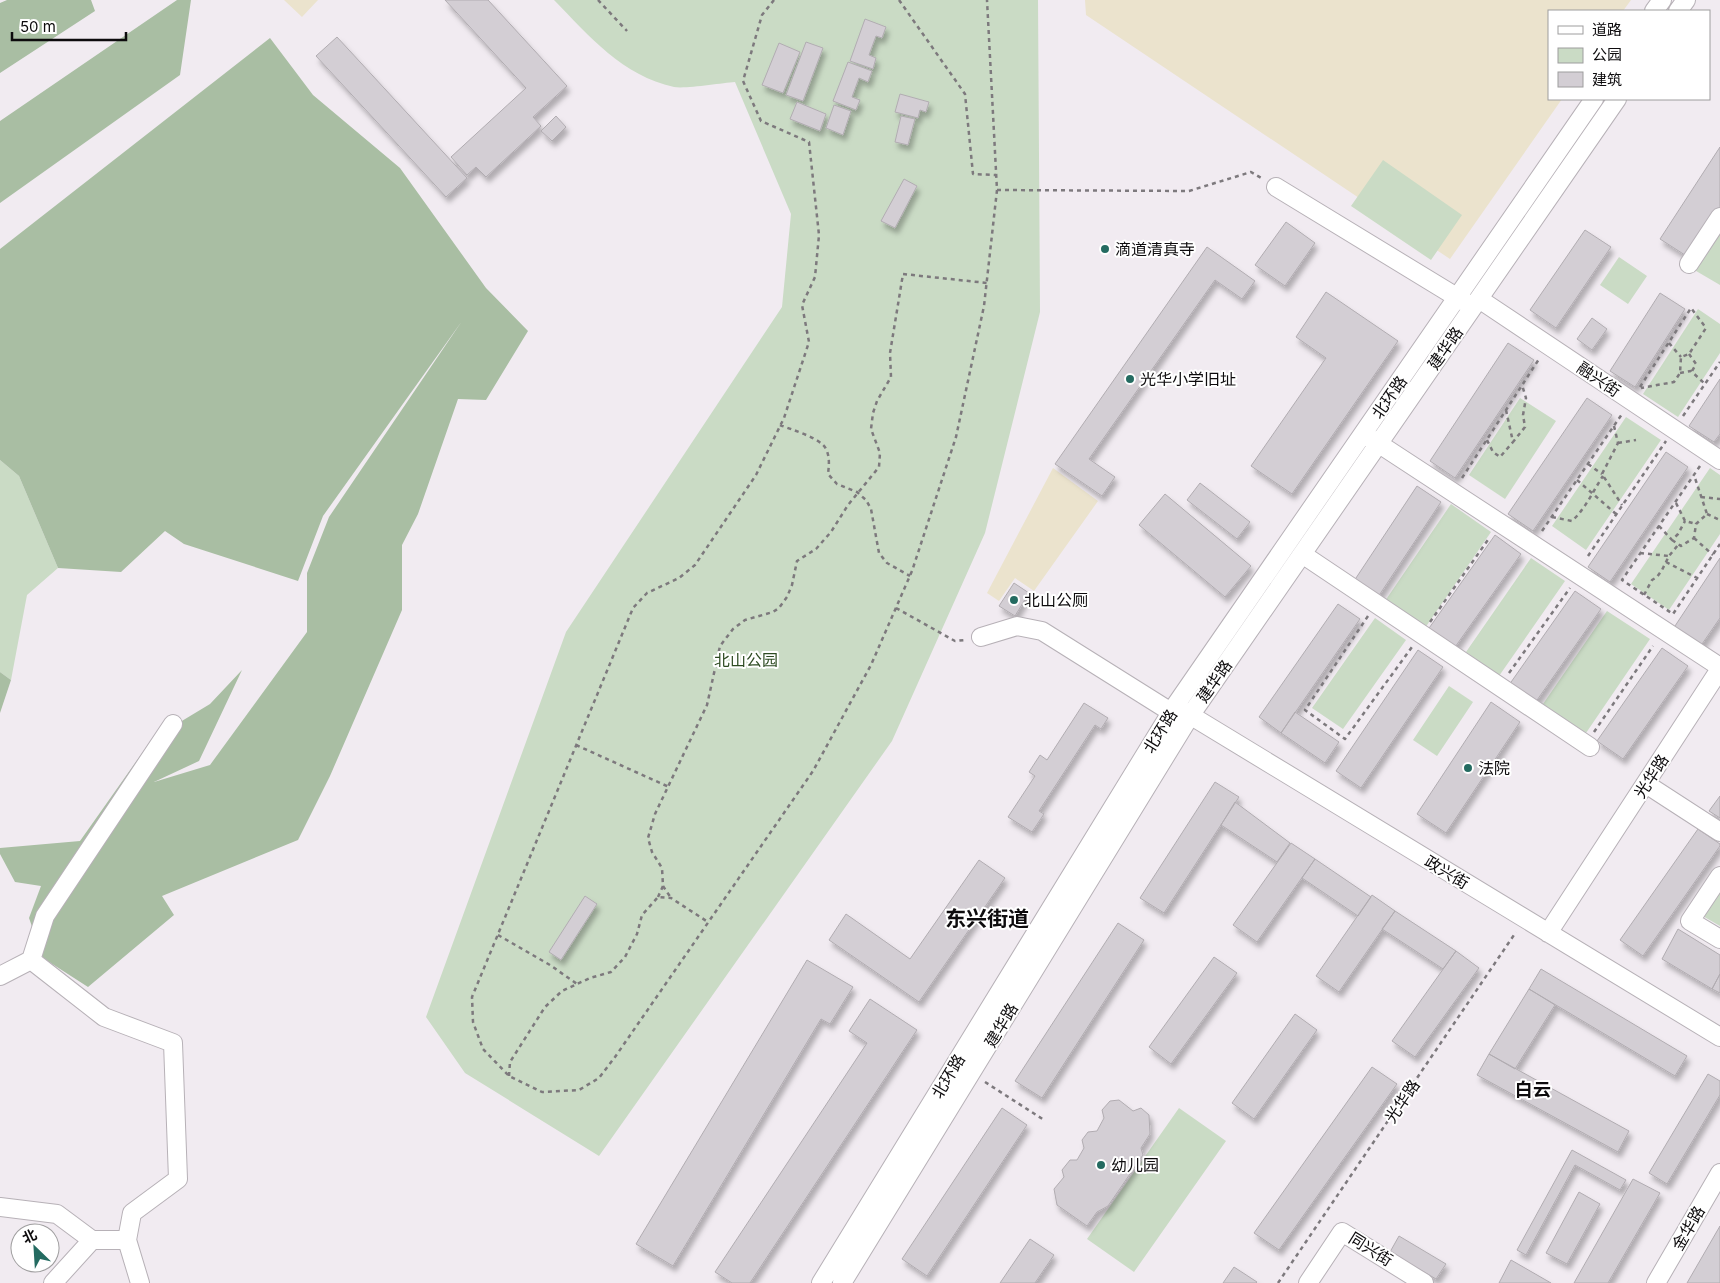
<svg xmlns="http://www.w3.org/2000/svg" width="1720" height="1283" font-family="Inter,'Noto Sans SC',sans-serif">
<defs>
<filter id="shadow"><feDropShadow dx="3" dy="5.5" stdDeviation="2.5" flood-color="#0004"/></filter>
</defs>
<rect width="100%" height="100%" fill="#f1ebf1"/>
<path fill="#ebe3cd" d="M 284,0 L 318,0 L 302,17 Z
M 1085,0 L 1631,0 L 1623,11 L 1549,11 L 1549,99 L 1562,99 L 1450,259 L 1086,15 Z
M 1053,468 L 1098,501 L 1034,591 L 1015,578 L 999,601 L 987,593 Z"/>
<path fill="#cadbc5" d="M 554,0 L 1038,0 L 1040,312 L 985,533 L 892,741 L 599,1156 L 465,1073 L 426,1017 L 566,632 L 782,307 L 791,214 L 735,82 C 721,83 686,89 674,87 C 623,76 589,36 554,0 Z
M 1383,160 L 1462,215 L 1431,260 L 1351,206 Z
M 1720,225 L 1720,285 L 1691,268 Z
M 1619,257 L 1647,276 L 1628,304 L 1600,285 Z
M 1698,309 L 1720,324 L 1720,353 L 1678,417 L 1643,394 Z
M 1520,398 L 1556,421 L 1505,499 L 1469,475 Z
M 1626,417 L 1661,440 L 1586,550 L 1552,526 Z
M 0,460 L 19,476 L 58,568 L 27,595 L 11,680 L 0,672 Z
M 1710,468 L 1720,475 L 1720,534 L 1669,610 L 1631,584 Z
M 1451,504 L 1491,532 L 1425,628 L 1385,601 Z
M 1531,558 L 1565,581 L 1499,676 L 1466,652 Z
M 1607,611 L 1650,639 L 1586,733 L 1543,704 Z
M 1375,618 L 1406,640 L 1343,729 L 1312,708 Z
M 1449,686 L 1473,702 L 1437,756 L 1413,740 Z
M 1720,886 L 1720,926 L 1701,915 Z
M 1179,1108 L 1226,1141 L 1134,1272 L 1087,1239 Z"/>
<path fill="#a9bea3" d="M 7,0 L 91,0 L 95,11 L 0,73 L 0,3 Z
M 177,0 L 191,0 L 180,75 L 0,203 L 0,121 Z
M 270,38 L 313,95 L 400,168 L 486,288 L 528,331 L 486,400 L 458,399 L 418,514 L 402,545 L 402,610 L 330,776 L 298,840 L 162,896 L 174,915 L 88,987 L 43,958 L 29,918 L 41,886 L 15,882 L 0,854 L 0,848 L 80,841 L 152,739 L 210,704 L 242,670 L 199,761 L 154,782 L 210,765 L 307,632 L 307,573 L 329,517 L 462,321 L 323,516 L 298,581 L 184,544 L 165,531 L 121,572 L 58,568 L 19,476 L 0,460 L 0,249 Z
M 0,672 L 11,680 L 0,713 Z"/>
<path fill="#d3ced4" stroke="#b1acb1" filter="url(#shadow)" d="M 445,0 L 488,0 L 567,86 L 533,117 L 541,126 L 486,177 L 476,167 L 467,175 L 451,157 L 526,88 Z
M 865,19 L 886,27 L 882,38 L 876,36 L 869,55 L 876,58 L 873,69 L 850,61 Z
M 337,37 L 467,178 L 446,197 L 316,56 Z
M 806,42 L 823,48 L 803,101 L 786,95 Z
M 779,43 L 800,52 L 783,93 L 762,85 Z
M 848,62 L 872,71 L 868,82 L 859,78 L 852,97 L 860,100 L 856,110 L 833,101 Z
M 900,94 L 929,102 L 926,112 L 920,110 L 918,118 L 895,112 Z
M 797,102 L 826,114 L 820,131 L 790,119 Z
M 834,105 L 851,111 L 843,135 L 826,128 Z
M 556,116 L 566,127 L 552,141 L 541,131 Z
M 901,116 L 915,119 L 908,145 L 895,142 Z
M 1720,147 L 1720,209 L 1688,257 L 1660,239 Z
M 904,179 L 917,186 L 895,228 L 881,221 Z
M 1286,222 L 1315,243 L 1285,286 L 1255,265 Z
M 1585,230 L 1611,247 L 1556,328 L 1530,310 Z
M 1207,247 L 1255,281 L 1242,299 L 1215,280 L 1089,459 L 1115,477 L 1102,496 L 1055,464 Z
M 1326,292 L 1398,341 L 1292,494 L 1251,466 L 1326,358 L 1296,337 Z
M 1660,293 L 1685,309 L 1635,387 L 1610,371 Z
M 1592,318 L 1607,329 L 1592,350 L 1577,339 Z
M 1508,343 L 1534,360 L 1455,478 L 1430,461 Z
M 1720,379 L 1720,434 L 1714,442 L 1689,426 Z
M 1587,398 L 1612,415 L 1533,531 L 1508,514 Z
M 1666,452 L 1688,467 L 1610,582 L 1588,567 Z
M 1200,483 L 1250,522 L 1237,539 L 1187,500 Z
M 1417,486 L 1441,502 L 1378,597 L 1354,581 Z
M 1165,494 L 1251,566 L 1225,597 L 1139,525 Z
M 1495,535 L 1521,554 L 1453,650 L 1427,631 Z
M 1720,558 L 1720,618 L 1700,647 L 1673,629 Z
M 1014,583 L 1029,593 L 1015,616 L 999,606 Z
M 1575,591 L 1601,609 L 1535,703 L 1509,685 Z
M 1338,604 L 1360,619 L 1281,733 L 1259,717 Z
M 1662,648 L 1688,666 L 1623,759 L 1597,741 Z
M 1418,650 L 1443,667 L 1361,788 L 1336,771 Z
M 1491,702 L 1520,722 L 1446,833 L 1417,814 Z
M 1084,703 L 1108,718 L 1101,729 L 1095,725 L 1039,811 L 1044,814 L 1032,832 L 1008,817 L 1035,776 L 1029,772 L 1040,755 L 1047,760 Z
M 1295,712 L 1339,742 L 1325,763 L 1281,733 Z
M 1215,782 L 1239,797 L 1164,913 L 1140,898 Z
M 1720,796 L 1720,818 L 1709,811 Z
M 1235,802 L 1290,843 L 1277,862 L 1221,825 Z
M 1698,829 L 1720,844 L 1720,846 L 1643,956 L 1620,940 Z
M 1291,843 L 1315,859 L 1257,942 L 1233,925 Z
M 1315,859 L 1371,897 L 1358,916 L 1302,878 Z
M 979,860 L 1005,878 L 919,1002 L 829,940 L 846,914 L 910,959 Z
M 1372,895 L 1395,911 L 1339,992 L 1316,976 Z
M 585,896 L 597,904 L 561,960 L 549,952 Z
M 1395,911 L 1456,951 L 1443,969 L 1382,929 Z
M 1118,923 L 1144,940 L 1042,1098 L 1015,1081 Z
M 1678,929 L 1720,955 L 1720,974 L 1712,989 L 1662,959 Z
M 1456,951 L 1479,968 L 1415,1057 L 1392,1041 Z
M 1214,957 L 1237,973 L 1171,1064 L 1149,1047 Z
M 807,960 L 853,987 L 830,1024 L 821,1019 L 673,1266 L 636,1244 Z
M 1541,969 L 1687,1056 L 1675,1076 L 1529,989 Z
M 1720,974 L 1720,993 L 1712,989 Z
M 1529,989 L 1555,1005 L 1515,1069 L 1489,1054 Z
M 870,999 L 917,1030 L 750,1283 L 732,1283 L 715,1272 L 867,1043 L 849,1031 Z
M 1295,1014 L 1317,1030 L 1254,1119 L 1232,1103 Z
M 1489,1054 L 1629,1131 L 1618,1152 L 1477,1075 Z
M 1372,1067 L 1397,1084 L 1279,1250 L 1254,1233 Z
M 1708,1074 L 1720,1081 L 1720,1095 L 1667,1184 L 1649,1173 Z
M 1119,1100 L 1133,1111 L 1141,1108 L 1149,1115 L 1150,1134 L 1141,1148 L 1143,1155 L 1108,1206 L 1097,1212 L 1087,1226 L 1057,1205 L 1054,1189 L 1064,1177 L 1062,1170 L 1070,1160 L 1077,1160 L 1084,1148 L 1082,1140 L 1088,1132 L 1097,1131 L 1104,1118 L 1102,1110 L 1110,1101 Z
M 1002,1108 L 1027,1125 L 927,1276 L 902,1259 Z
M 1572,1150 L 1626,1180 L 1620,1190 L 1575,1165 L 1526,1255 L 1517,1250 Z
M 1633,1179 L 1660,1193 L 1608,1283 L 1574,1283 Z
M 1579,1192 L 1600,1204 L 1567,1264 L 1546,1253 Z
M 1720,1226 L 1720,1283 L 1687,1283 Z
M 1399,1236 L 1446,1264 L 1436,1279 L 1390,1252 Z
M 1030,1239 L 1054,1255 L 1035,1283 L 1000,1283 Z
M 1511,1260 L 1551,1283 L 1499,1283 Z
M 1234,1267 L 1257,1282 L 1256,1283 L 1223,1283 Z"/>
<g fill="none" stroke-linecap="round" stroke-linejoin="round">
<defs>
<path id="minor" d="M 1654,11 L 1662,0
M 1678,11 L 1686,0
M 1276,187 L 1468,304
M 1689,264 L 1720,217
M 1479,299 L 1720,460
M 1370,438 L 1720,667
M 1302,554 L 1590,747
M 981,637 L 1017,626 L 1042,631 L 1171,712
M 1180,709 L 1720,1037
M 1646,784 L 1720,832
M 1720,876 L 1690,921 L 1720,939
M 1548,933 L 1720,669
M 31,960 L 45,916 L 173,724
M 0,976 L 31,960 L 104,1017 L 173,1043 L 178,1179 L 132,1213 L 127,1240 L 140,1283
M 0,1207 L 57,1214 L 92,1240 L 127,1240
M 53,1283 L 92,1240
M 821,1283 L 1175,706 L 1594,99
M 842,1283 L 1190,716 L 1617,99
M 1308,1283 L 1342,1232 L 1424,1283
M 1656,1283 L 1720,1173"/>
</defs>
<use href="#minor" stroke="#b7b1b7" stroke-width="20"/>
<path stroke="#7d797d" stroke-width="2.5" stroke-dasharray="4 4" stroke-linecap="butt" d="M 598,0 L 627,31
M 774,0 L 762,15 L 743,81 L 761,121 L 809,142 L 819,235 L 815,277 L 802,305 L 809,342 L 784,418 L 756,475 L 695,565 L 679,578 L 647,593 L 633,608 L 472,997 L 473,1022 L 483,1049 L 509,1076 L 542,1092 L 579,1090 L 599,1078 L 615,1057 L 813,771 L 871,665 L 912,571 L 956,437 L 984,306 L 997,190 L 987,0
M 899,0 L 965,94 L 973,174 L 996,175
M 997,190 L 1189,191 L 1251,172 L 1263,179
M 1669,343 L 1681,357
M 1689,354 L 1696,364 L 1692,371
M 1680,373 L 1691,371 L 1705,384
M 1640,387 L 1691,308 L 1706,328 L 1689,354 L 1681,357 L 1680,373 L 1674,382 L 1641,388
M 1506,410 L 1513,442 L 1525,427 L 1523,415 L 1526,398 L 1522,385
M 1683,416 L 1720,362
M 780,425 C 792,430 821,438 826,449 C 830,457 829,466 828,474 L 837,484 L 857,492 L 866,500 L 871,509 L 879,553 L 887,563 L 910,576
M 1614,426 L 1618,443 L 1602,474 L 1622,505
M 1487,440 L 1493,452 L 1500,457 L 1513,442
M 1618,443 L 1636,440
M 1588,464 L 1602,474
M 1700,466 L 1622,580 L 1673,614 L 1720,544
M 1462,478 L 1539,359
M 1577,480 L 1616,514
M 1701,497 L 1720,499
M 1676,503 L 1685,521 L 1696,524
M 1707,514 L 1720,520
M 1552,517 L 1572,521 C 1586,508 1593,491 1603,476
M 1659,526 L 1672,540 L 1678,534 L 1685,521
M 1542,531 L 1622,414
M 1694,538 L 1713,555
M 1672,540 L 1681,546 L 1694,538 L 1696,524 L 1707,514 L 1694,475
M 1640,553 L 1669,556
M 1588,556 L 1666,441
M 1666,562 L 1697,578
M 1644,595 L 1652,580 L 1657,577 L 1662,570 L 1669,556 L 1678,545
M 896,608 L 955,641 L 966,640
M 1368,616 L 1305,710 L 1345,739 L 1412,647
M 1430,622 L 1490,537
M 1509,673 L 1570,588
M 1594,732 L 1653,646
M 576,745 L 669,787
M 663,886 L 671,898
M 658,897 L 663,886 L 662,868 L 652,852 L 648,838 L 655,814 L 707,705 L 720,646 L 733,629 L 745,620 L 773,612 L 779,608 L 787,597 L 792,585 L 797,561 L 816,549 L 831,532 L 848,505 L 879,467 L 880,453 L 871,429 L 873,413 L 877,401 L 891,377 L 890,353 L 903,274 L 987,283
M 498,935 L 550,965 L 577,984
M 509,1076 L 510,1062 L 545,1007 L 562,991 L 590,978 L 611,972 L 625,957 L 637,934 L 642,915 L 658,897 L 671,898 L 708,922
M 985,1082 L 1044,1120
M 1278,1283 L 1516,932"/>
<use href="#minor" stroke="#fff" stroke-width="18"/>
</g>
<g fill="#246b61" stroke="#fff" stroke-width="2">
<circle cx="1105" cy="249" r="5"/>
<circle cx="1130" cy="379" r="5"/>
<circle cx="1014" cy="600" r="5"/>
<circle cx="1468" cy="768" r="5"/>
<circle cx="1101" cy="1165" r="5"/>
</g>
<g text-anchor="middle" stroke-width="4" stroke-linejoin="round" paint-order="stroke">
<g font-size="16" fill="#0d0b0d" stroke="#fff" text-anchor="start">
<text x="1115" y="255">滴道清真寺</text>
<text x="1140" y="385">光华小学旧址</text>
<text x="1024" y="606">北山公厕</text>
<text x="1478" y="774">法院</text>
<text x="1111" y="1171">幼儿园</text>
</g>
<g font-size="16" fill="#0d0b0d" stroke="#fff">
<text transform="translate(1445 348) rotate(-55)" y="6">建华路</text>
<text transform="translate(1599 379) rotate(34)" y="6">融兴街</text>
<text transform="translate(1389 397) rotate(-55)" y="6">北环路</text>
<text transform="translate(1214 681) rotate(-55)" y="6">建华路</text>
<text transform="translate(1160 731) rotate(-58)" y="6">北环路</text>
<text transform="translate(1651 776) rotate(-57)" y="6">光华路</text>
<text transform="translate(1447 872) rotate(31)" y="6">政兴街</text>
<text transform="translate(1001 1025) rotate(-59)" y="6">建华路</text>
<text transform="translate(948 1076) rotate(-59)" y="6">北环路</text>
<text transform="translate(1402 1101) rotate(-56)" y="6">光华路</text>
<text transform="translate(1688 1228) rotate(-60)" y="6">金华路</text>
<text transform="translate(1371 1249) rotate(32)" y="6">同兴街</text>
</g>
<g font-size="16" fill="#2d4b22" stroke="#fff">
<text x="746" y="666">北山公园</text>
</g>
<g font-size="18" font-weight="bold" fill="#0d0b0d" stroke="#fff">
<text x="1533" y="1096">白云</text>
</g>
<g font-size="21" font-weight="bold" fill="#0d0b0d" stroke="#fff">
<text x="987" y="926">东兴街道</text>
</g>
</g>
<rect x="1548" y="10" width="162" height="90" fill="#ffffff" stroke="#9e9d9e"/>
<rect x="1558" y="26" width="25" height="8" fill="#ffffff" stroke="#9e9d9e"/>
<text x="1592" y="35" font-size="15" fill="#0d0b0d">道路</text>
<rect x="1558" y="48" width="25" height="15" fill="#cadbc5" stroke="#9e9d9e"/>
<text x="1592" y="60" font-size="15" fill="#0d0b0d">公园</text>
<rect x="1558" y="72" width="25" height="15" fill="#d3ced4" stroke="#9e9d9e"/>
<text x="1592" y="85" font-size="15" fill="#0d0b0d">建筑</text>
<g transform="translate(35 1248) rotate(335)"><circle r="24" fill="#ffffff" stroke="#9e9d9e"/>
<path d="M0-4L9 19L0 12L-9 19Z" fill="#246b61"/>
<text y="-8" font-size="14" font-weight="bold" text-anchor="middle" fill="#0d0b0d">北</text>
</g>
<path d="M12 32v8h114v-8" fill="none" stroke="#0d0b0d" stroke-width="2.5"/>
<text x="20" y="32" font-size="15" fill="#0d0b0d" stroke="#ffffff" stroke-width="4" paint-order="stroke">50 m</text>
</svg>
